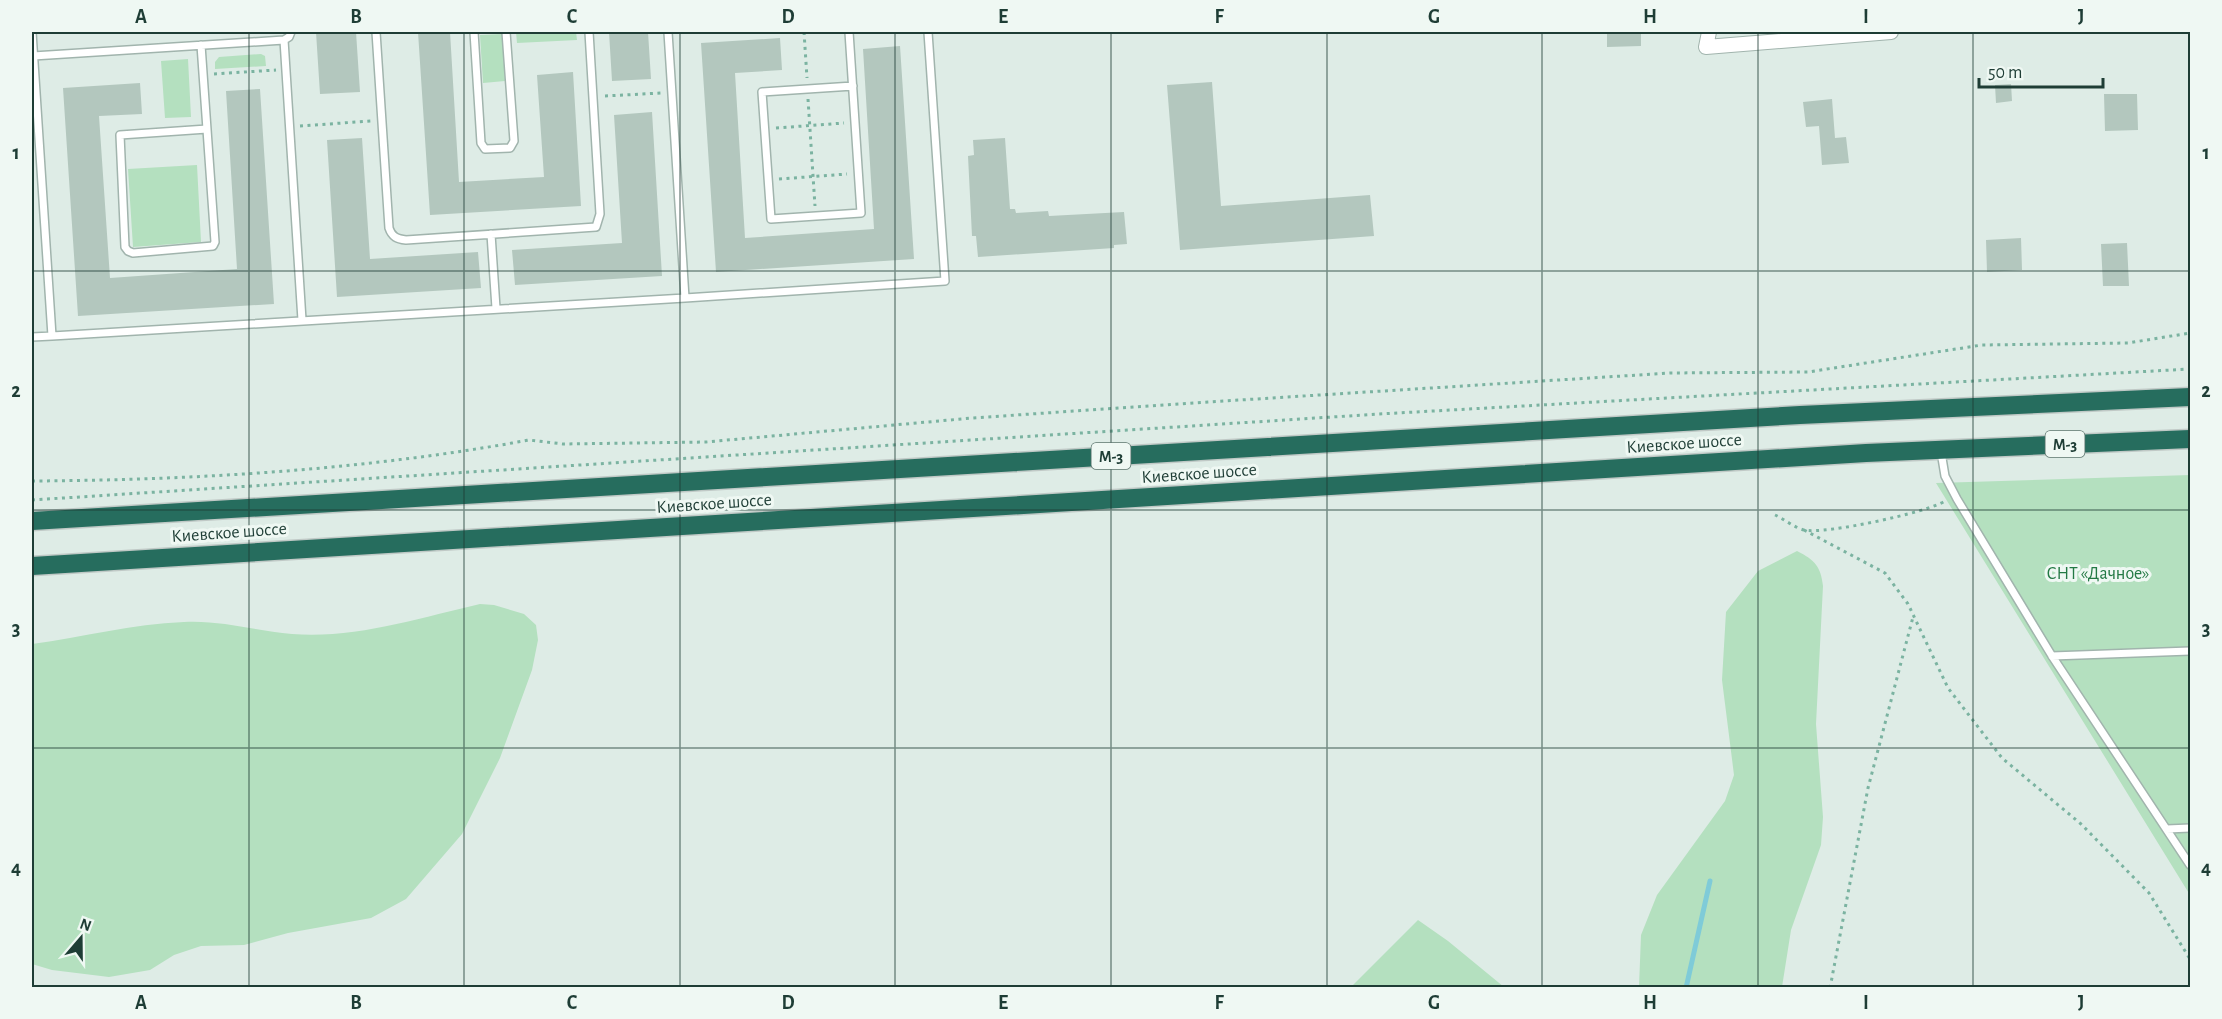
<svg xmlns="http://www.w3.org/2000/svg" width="2222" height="1019" font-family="'Alegreya Sans',sans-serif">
<rect width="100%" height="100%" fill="#deece6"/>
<path fill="#b4e0bf" d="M 516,32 L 576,32 L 577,40 L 517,43 Z
M 502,34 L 505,81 L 483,83 L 480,35 Z
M 261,54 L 265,56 L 266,66 L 215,69 L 215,62 L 219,57 Z
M 188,59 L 191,117 L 165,118 L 161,61 Z
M 197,165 L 201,242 L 133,247 L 128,169 Z
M 2190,475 L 2190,895 L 1936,483 Z
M 1797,551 C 1815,560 1821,567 1823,586 L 1816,724 L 1823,817 L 1821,845 L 1791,930 L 1782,987 L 1639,987 L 1641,935 L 1657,895 L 1725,801 L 1734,775 L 1722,680 L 1726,612 L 1758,571 Z
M 480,604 L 494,605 L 524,614 L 536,625 L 538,640 L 532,670 L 500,758 L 462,834 L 406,899 L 371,918 L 288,933 L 244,945 L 201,946 L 174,955 L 150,970 L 109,977 L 52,970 L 32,964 L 32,644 C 83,637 132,624 184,622 C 222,620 255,631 292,634 C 355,639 419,618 480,604 Z
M 1418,920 L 1448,941 L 1504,987 L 1351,987 Z"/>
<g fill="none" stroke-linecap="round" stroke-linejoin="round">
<path stroke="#7fcbd8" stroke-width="5" d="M 1686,988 L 1710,881"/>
</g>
<path fill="#b3c7be" d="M 316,32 L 356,32 L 360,92 L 320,94 Z
M 418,32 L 450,32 L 459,182 L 544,177 L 537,75 L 573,72 L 581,206 L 430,215 Z
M 609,32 L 648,32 L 651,79 L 612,81 Z
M 1607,32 L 1641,32 L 1641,46 L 1607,47 Z
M 780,38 L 782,70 L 735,73 L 745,238 L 874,229 L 863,49 L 900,46 L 914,259 L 716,272 L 701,43 Z
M 1212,82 L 1221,206 L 1370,195 L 1374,236 L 1180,250 L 1167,85 Z
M 140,83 L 142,114 L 99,116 L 110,278 L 237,269 L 226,91 L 260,89 L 274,304 L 78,316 L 63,88 Z
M 2011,84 L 2012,101 L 1996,103 L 1995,85 Z
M 2104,94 L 2137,94 L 2138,130 L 2105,131 Z
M 1832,99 L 1835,138 L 1846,137 L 1849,163 L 1822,165 L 1819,126 L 1806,127 L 1803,102 Z
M 652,112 L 662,276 L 515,285 L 512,250 L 622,243 L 614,115 Z
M 362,138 L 370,259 L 478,252 L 481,288 L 337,297 L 327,140 Z
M 1005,138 L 1010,209 L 1015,209 L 1016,213 L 1048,211 L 1049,216 L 1124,212 L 1127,244 L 1114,245 L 1114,248 L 978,257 L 976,236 L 972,236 L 968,156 L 974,155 L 973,140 Z
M 2021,238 L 2022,270 L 1987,272 L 1986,240 Z
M 2127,243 L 2129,286 L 2103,286 L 2101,244 Z"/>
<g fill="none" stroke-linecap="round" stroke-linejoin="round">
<defs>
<path id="lane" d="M 32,32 L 52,336 L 32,337
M 376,32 L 389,228 C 392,237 397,239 406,240 L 596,227 L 600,214 L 589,32
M 474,32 L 481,143 L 485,149 L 510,148 L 514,141 L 506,32
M 849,32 C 853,92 857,153 861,213 L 771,219 L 762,92 L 853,86
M 284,40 L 302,320
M 201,45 L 215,242 L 213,246 L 133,253 L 128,251 L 125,247 L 120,135 L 207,129
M 33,56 L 284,40 L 289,37 L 291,32
M 491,234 L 496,308
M 685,298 L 945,281 L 928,32
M 52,336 L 685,298 L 668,32
M 1941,452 L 1945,476 L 1957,499 L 2052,656 L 2190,865
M 2052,656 L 2190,651
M 2167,829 L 2190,828"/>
<path id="street" d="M 1709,32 L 1706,47 L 1891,32"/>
<path id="highway" d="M 32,521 L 1800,415 L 2190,397
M 32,566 L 1866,453 L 2190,439"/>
</defs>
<use href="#lane" stroke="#a1b4ad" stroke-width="10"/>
<use href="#street" stroke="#a1b4ad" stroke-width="16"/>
<use href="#highway" stroke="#c0c9c6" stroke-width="21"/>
<path stroke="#7bb3a1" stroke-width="3" stroke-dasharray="3 4.5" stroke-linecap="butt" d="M 804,32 L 807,78
M 214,74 L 276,70
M 605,96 L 661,93
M 808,99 L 815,206
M 300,126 L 371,121
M 776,128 L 844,123
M 779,179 L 847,174
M 32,481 C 197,480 365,470 529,440 L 563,444 L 706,442 L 972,418 L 1208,402 L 1670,373 L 1808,372 L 1982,345 L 2128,343 L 2190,333
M 32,500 L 1379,414 L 2190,369
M 1775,515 C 1784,519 1795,528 1804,530 C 1824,535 1929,512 1945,501
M 1804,530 L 1885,573 L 1908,604 L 1948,688 L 2002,758 L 2081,824 L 2149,893 L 2190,959
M 1830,988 L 1868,788 L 1913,617"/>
<use href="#lane" stroke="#fff" stroke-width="7"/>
<use href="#street" stroke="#fff" stroke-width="14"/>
<use href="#highway" stroke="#266d5e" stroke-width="18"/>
</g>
<path fill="none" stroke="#1e3d35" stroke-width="1.5" stroke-opacity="0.55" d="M 249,32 L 249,988M 464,32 L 464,988M 680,32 L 680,988M 895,32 L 895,988M 1111,32 L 1111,988M 1327,32 L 1327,988M 1542,32 L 1542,988M 1758,32 L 1758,988M 1973,32 L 1973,988M 32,271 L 2190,271M 32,510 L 2190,510M 32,748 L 2190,748"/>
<g text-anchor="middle" stroke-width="6" stroke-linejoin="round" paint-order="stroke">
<g fill="#eff8f3" stroke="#5d756e" stroke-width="1.5">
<rect x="2045.5" y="431" width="39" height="26" rx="4.5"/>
<rect x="1091.5" y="443" width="39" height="26" rx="4.5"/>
</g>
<g font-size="16" font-weight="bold" fill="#1e3d35">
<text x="2065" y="450">М-3</text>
<text x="1111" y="462">М-3</text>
</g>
<g font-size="18" fill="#1e3d35" stroke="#eff8f3">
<text transform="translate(1684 443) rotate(-4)" y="6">Киевское шоссе</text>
<text transform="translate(1199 473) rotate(-4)" y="6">Киевское шоссе</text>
<text transform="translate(714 503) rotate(-4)" y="6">Киевское шоссе</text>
<text transform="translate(229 532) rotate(-4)" y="6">Киевское шоссе</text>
</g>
<g font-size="18" fill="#237944" stroke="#eff8f3">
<text x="2098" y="579">СНТ «Дачное»</text>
</g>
</g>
<rect width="2222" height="1019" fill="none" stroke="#eff8f3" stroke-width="66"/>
<g transform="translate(81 938) rotate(20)" stroke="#eff8f3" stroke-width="4.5" paint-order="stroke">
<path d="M0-4.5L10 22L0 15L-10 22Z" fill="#1e3d35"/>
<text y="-9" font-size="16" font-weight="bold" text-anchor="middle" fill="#1e3d35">N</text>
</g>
<path d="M1979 78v9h124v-9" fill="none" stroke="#1e3d35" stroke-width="3"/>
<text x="1988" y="78" font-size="18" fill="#1e3d35" stroke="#eff8f3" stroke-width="4.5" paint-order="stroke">50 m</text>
<rect x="33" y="33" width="2156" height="953" fill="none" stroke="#1e3d35" stroke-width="2"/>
<g font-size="20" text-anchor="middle" font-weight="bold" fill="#1e3d35">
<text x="141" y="23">A</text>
<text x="356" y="23">B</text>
<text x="572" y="23">C</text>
<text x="788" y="23">D</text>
<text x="1003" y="23">E</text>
<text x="1219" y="23">F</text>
<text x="1434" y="23">G</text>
<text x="1650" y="23">H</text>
<text x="1866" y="23">I</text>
<text x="2081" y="23">J</text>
<text x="16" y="159">1</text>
<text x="2206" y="159">1</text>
<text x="16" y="397">2</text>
<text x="2206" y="397">2</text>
<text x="16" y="635">3</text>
<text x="2206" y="635">3</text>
<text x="16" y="874">4</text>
<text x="2206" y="874">4</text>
<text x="141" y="1009">A</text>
<text x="356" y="1009">B</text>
<text x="572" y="1009">C</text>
<text x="788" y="1009">D</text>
<text x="1003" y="1009">E</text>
<text x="1219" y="1009">F</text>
<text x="1434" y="1009">G</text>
<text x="1650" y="1009">H</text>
<text x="1866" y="1009">I</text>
<text x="2081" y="1009">J</text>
</g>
</svg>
